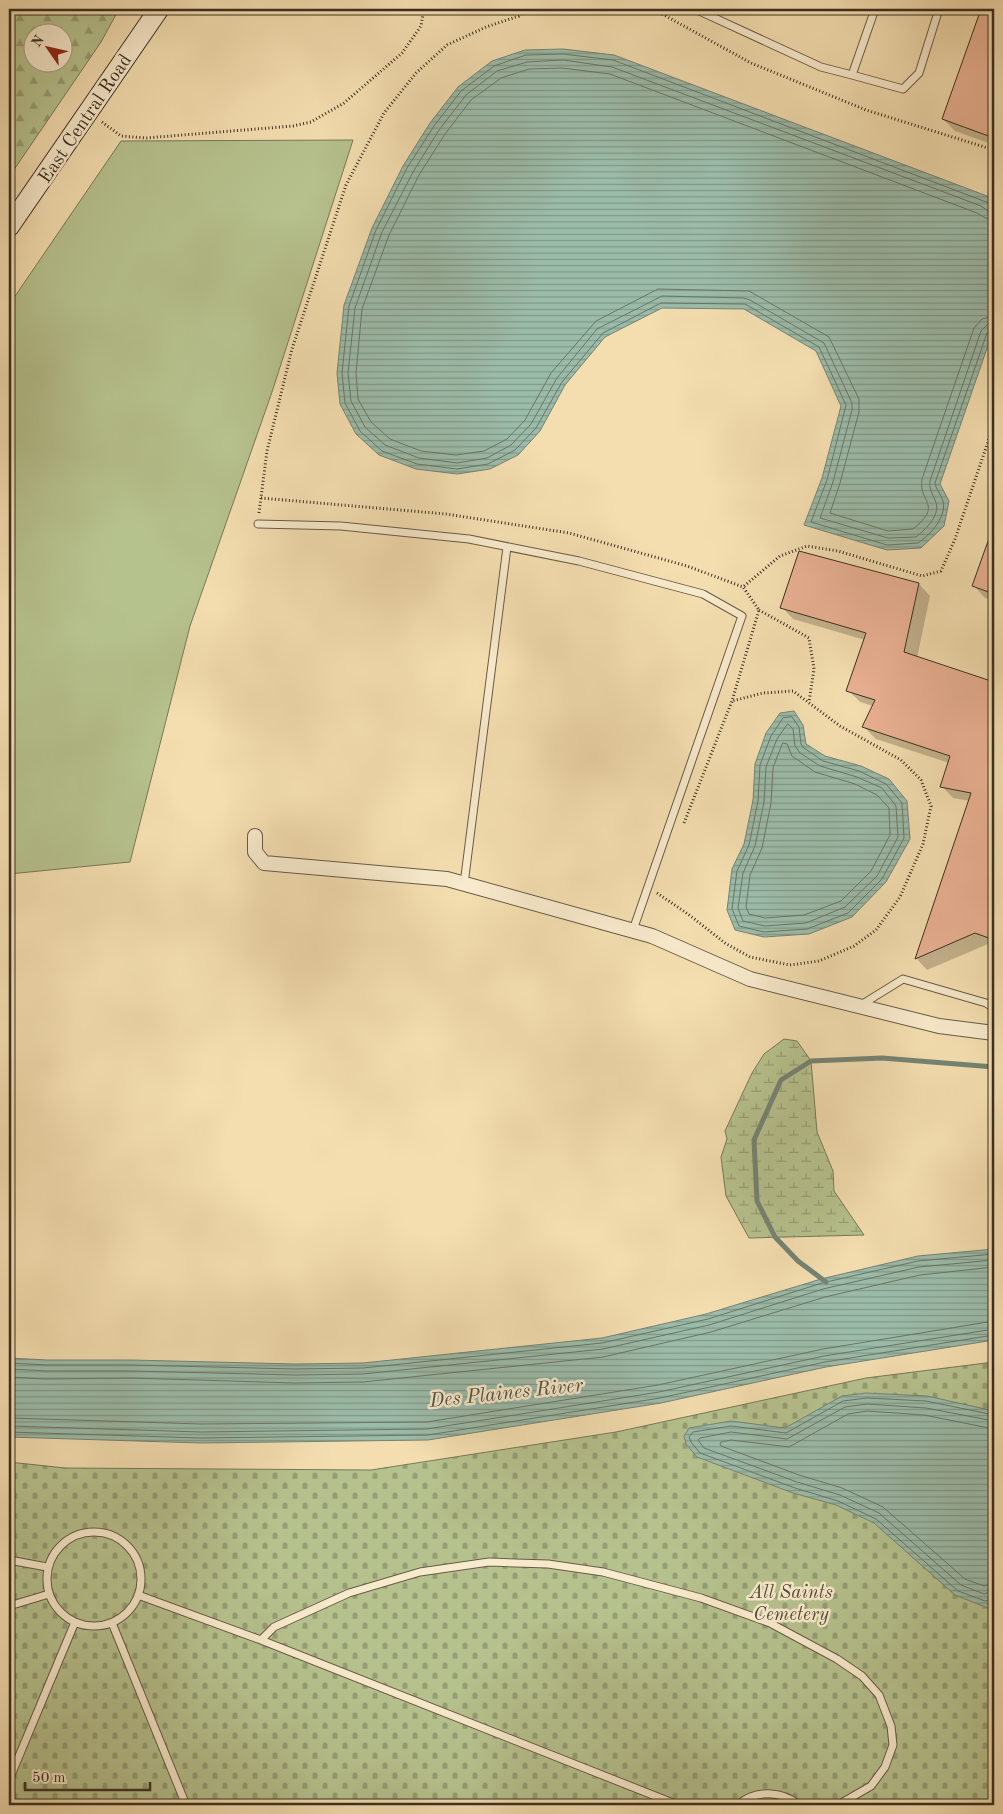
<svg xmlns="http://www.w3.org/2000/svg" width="1003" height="1814" font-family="'Old Standard TT',serif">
<defs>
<pattern id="forest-firs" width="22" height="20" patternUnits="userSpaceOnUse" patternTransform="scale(1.25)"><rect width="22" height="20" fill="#b6c28e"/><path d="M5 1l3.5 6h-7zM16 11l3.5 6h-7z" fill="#959e74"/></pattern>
<pattern id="wetland-marsh" width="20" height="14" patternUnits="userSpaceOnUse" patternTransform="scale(1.25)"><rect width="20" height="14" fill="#b6c28e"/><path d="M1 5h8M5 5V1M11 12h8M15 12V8" fill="none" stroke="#959e74"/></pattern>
<pattern id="cemetery-stones" width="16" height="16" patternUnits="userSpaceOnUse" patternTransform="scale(1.25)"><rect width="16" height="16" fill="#b6c28e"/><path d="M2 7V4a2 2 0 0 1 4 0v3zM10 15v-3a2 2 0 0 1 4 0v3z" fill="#959e74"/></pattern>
<pattern id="water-rules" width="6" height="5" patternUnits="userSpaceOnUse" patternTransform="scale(1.25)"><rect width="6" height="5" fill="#9cbcaa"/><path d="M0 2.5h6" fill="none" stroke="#80998a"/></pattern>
</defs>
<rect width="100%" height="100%" fill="#f4deb0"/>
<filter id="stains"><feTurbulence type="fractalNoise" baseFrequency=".004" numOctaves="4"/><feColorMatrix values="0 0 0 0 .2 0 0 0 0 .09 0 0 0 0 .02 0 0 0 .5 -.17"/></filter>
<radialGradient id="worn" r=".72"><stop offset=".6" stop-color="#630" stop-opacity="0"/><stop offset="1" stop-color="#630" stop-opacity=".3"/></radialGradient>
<path fill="#b6c28e" stroke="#787858" d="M 353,140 L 272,392 L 190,626 L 130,862 L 9,874 L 9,305 L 121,141 Z"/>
<path fill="url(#forest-firs)" stroke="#787858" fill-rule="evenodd" d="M 9,9 L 119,9 L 101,42 L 9,177 ZM 32,32 L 62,32 L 62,62 L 32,62 Z"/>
<path fill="url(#wetland-marsh)" stroke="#787858" d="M 784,1039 L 797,1041 L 811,1061 L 817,1132 L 833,1171 L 834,1191 L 864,1235 L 749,1238 L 726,1196 L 721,1157 L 727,1139 L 725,1131 L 752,1073 L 764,1054 Z"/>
<path fill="url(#cemetery-stones)" stroke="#787858" d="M 994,1362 L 994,1805 L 9,1805 L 9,1462 L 65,1468 L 371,1470 L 616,1432 L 866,1378 Z"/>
<path fill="url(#water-rules)" stroke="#758474" d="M 563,49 L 614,55 L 987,196 L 994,202 L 994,328 L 940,484 L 949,501 L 944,526 L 921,548 L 887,550 L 804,525 L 822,478 L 841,406 L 816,351 L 744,309 L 662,308 L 605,337 L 565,385 L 540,431 L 518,455 L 490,469 L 457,474 L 416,469 L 379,455 L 356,434 L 340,404 L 337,373 L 344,305 L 372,228 L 403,166 L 430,123 L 458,87 L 492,61 L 525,50 Z
M 794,711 L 803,725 L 806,744 L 825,756 L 861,766 L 889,779 L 907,801 L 910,839 L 886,882 L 852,917 L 809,934 L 764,937 L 735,930 L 727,910 L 732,869 L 744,844 L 753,800 L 755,764 L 766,733 L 780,713 Z
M 994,1249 L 994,1340 L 826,1367 L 661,1403 L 428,1440 L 201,1443 L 9,1437 L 9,1358 L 47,1360 L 132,1360 L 295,1364 L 363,1363 L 602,1338 L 706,1314 L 821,1279 L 918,1256 Z
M 866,1393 L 927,1396 L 994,1411 L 994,1601 L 988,1608 L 955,1595 L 874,1523 L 836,1505 L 793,1493 L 697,1457 L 686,1444 L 684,1436 L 689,1428 L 731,1421 L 785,1428 L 842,1396 Z"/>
<path fill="#0003" d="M 982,9 L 994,9 L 994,145 L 955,131 L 943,119 Z
M 994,528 L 994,601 L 985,598 L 974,586 Z
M 919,584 L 930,596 L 917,658 L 994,684 L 994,946 L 988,944 L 927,970 L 916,958 L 970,801 L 953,798 L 942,786 L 949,763 L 876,739 L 864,727 L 873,706 L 860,702 L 848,690 L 865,640 L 793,619 L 782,607 Z"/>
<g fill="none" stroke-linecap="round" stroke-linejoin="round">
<path stroke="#6b7666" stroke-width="1" d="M 994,205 L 613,60 L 563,54 L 526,55 L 494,66 L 461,91 L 434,126 L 407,168 L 376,230 L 349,306 L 342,373 L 345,403 L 360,431 L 382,451 L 417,464 L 457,469 L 488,464 L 515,450 L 536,428 L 562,382 L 603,333 L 661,303 L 745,304 L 819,347 L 846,405 L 827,480 L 811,522 L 887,545 L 918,543 C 930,535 947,517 943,501 C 941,494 936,490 935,483 L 987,333 L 990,330 L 994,330
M 994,212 L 988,211 L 981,206 L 612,67 L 563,60 L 527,62 L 497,71 L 466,95 L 439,130 L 413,172 L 382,232 L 355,308 L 348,373 L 351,401 L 365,427 L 385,445 L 419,458 L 457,463 L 487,458 L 511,445 L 531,424 L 557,378 L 597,329 L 662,296 L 744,298 L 750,300 L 824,343 L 852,403 L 852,410 L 833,482 L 820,518 L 888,538 L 916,537 C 926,529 942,514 935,500 C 932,493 929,489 930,481 L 981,331 L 987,325 L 994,323
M 994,219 L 985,218 L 977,213 L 610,74 L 562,68 L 529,69 L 501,78 L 471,100 L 445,134 L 419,175 L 389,235 L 362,309 L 356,373 L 358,399 L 371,422 L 390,439 L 421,451 L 456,455 L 484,451 L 507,439 L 525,420 L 551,373 L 596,321 L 658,289 L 749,291 L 829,337 L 859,399 L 859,412 L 840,483 L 830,513 L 888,531 L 913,529 C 944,504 918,503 922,479 L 974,328 L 982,319 L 994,316
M 792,717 L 799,727 L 801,744 L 804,748 L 823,761 L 859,771 L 886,784 L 902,803 L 904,838 L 882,879 L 848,913 L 807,929 L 764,932 L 739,926 L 732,909 L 737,871 L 749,845 L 758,801 L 760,765 L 771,736 L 783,718 Z
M 788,724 L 793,729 L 795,746 L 800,753 L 820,766 L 857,777 L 882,788 L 896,806 L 898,837 L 877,876 L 845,907 L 806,923 L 765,926 L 743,921 L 738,908 L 743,873 L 755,846 L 764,802 L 766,767 L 777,739 Z
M 783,743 L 787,744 L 792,756 L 815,772 L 855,784 L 877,795 L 889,808 L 890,835 L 871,871 L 841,901 L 804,915 L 765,918 L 749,914 L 746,907 L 750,875 L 762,848 L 771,803 L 773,768 Z
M 9,1363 L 47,1365 L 132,1365 L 295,1369 L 363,1368 L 602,1343 L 708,1319 L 822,1283 L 918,1261 L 994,1254
M 9,1369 L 47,1371 L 132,1371 L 295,1375 L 363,1374 L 603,1349 L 709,1325 L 823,1289 L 919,1267 L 994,1260
M 9,1377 L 46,1379 L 132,1378 L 295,1383 L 363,1382 L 603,1357 L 711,1332 L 825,1297 L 920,1275 L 994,1267
M 994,1415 L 926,1401 L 867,1398 L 843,1401 L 786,1433 L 731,1426 L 693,1432 L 689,1437 L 691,1442 L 700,1453 L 795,1488 L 838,1501 L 876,1519 L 958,1591 L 985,1601 L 994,1598
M 9,1418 L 201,1424 L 427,1422 L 658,1385 L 823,1349 L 994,1321
M 994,1421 L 926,1408 L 867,1404 L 845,1407 L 787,1439 L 731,1432 L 700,1438 L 698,1440 L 704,1448 L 797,1482 L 840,1495 L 879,1513 L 961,1585 L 984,1594 L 994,1591
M 9,1426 L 201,1432 L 427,1429 L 659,1392 L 824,1356 L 994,1329
M 994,1429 L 924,1415 L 867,1411 L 848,1414 L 789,1447 L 731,1440 L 721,1442 L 720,1444 L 721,1446 L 799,1475 L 842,1488 L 883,1507 L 965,1579 L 984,1586 L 994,1584
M 9,1432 L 201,1438 L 428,1435 L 660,1398 L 825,1362 L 994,1335"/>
<path stroke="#758474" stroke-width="5" d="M 826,1282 L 798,1261 L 775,1237 L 757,1201 L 754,1140 L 781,1080 L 811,1061 L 882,1058 L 994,1067"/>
</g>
<path fill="#eab193" stroke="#3a2f22" d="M 981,9 L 994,9 L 994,138 L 942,119 Z
M 992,530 L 994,530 L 994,594 L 972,586 Z
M 799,551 L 919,583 L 904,652 L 994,682 L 994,940 L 975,933 L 915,959 L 971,793 L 940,787 L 950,756 L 862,727 L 875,700 L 846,691 L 866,633 L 780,608 Z"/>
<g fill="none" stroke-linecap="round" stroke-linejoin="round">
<defs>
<path id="service" d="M 695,9 L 821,67 L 852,75 L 875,9
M 852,75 L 903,89 L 919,73 L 939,9
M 258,524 L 341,526 L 469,539 L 579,561 L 703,594 L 742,616 L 633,930
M 464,884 L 507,547
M 861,1005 L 903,979 L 986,1003 L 994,1008
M47 1579a47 47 0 1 1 94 0a47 47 0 1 1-94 0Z
M 9,1560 L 47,1567
M 138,1595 L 261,1640 L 274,1627 L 349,1593 L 420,1572 L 489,1562 L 548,1564 L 603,1572 L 701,1598 L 770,1623 L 837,1659 L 862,1676 L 879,1695 L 891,1726 L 893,1745 L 885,1767 L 871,1786 L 838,1805
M 9,1606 L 49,1594
M 112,1623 L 186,1805
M 261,1640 L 678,1805
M 9,1780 L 75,1622
M 738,1805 C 756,1789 782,1791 799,1805"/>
<path id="minor" d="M 255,836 L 255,852 L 264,863 L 447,879 L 652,936 L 750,979 L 939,1026 L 994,1033"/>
<path id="secondary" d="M 9,227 L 159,9"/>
</defs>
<use href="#service" stroke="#685b46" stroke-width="9"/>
<use href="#minor" stroke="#685b46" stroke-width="16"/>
<use href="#secondary" stroke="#3a2f22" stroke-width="21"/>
<path stroke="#3a2f22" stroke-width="3" stroke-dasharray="1 2.5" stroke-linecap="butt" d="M 653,9 L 751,63 L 866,110 L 994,150
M 102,122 L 121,136 L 146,138 L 293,126 L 311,122 L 344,103 L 402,53 L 421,26 L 424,9
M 261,498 L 446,514 L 569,533 L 687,566 L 743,587
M 259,513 L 267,451 L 292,349 L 346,185 L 384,113 L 416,73 L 447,45 L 486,27 L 519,16 L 527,9
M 759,610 L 809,638 L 814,669 L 809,702
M 684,823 L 732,701 L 759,610 L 743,587 L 780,556 L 807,546 L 838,551 L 922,576 L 941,571 L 955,539 L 994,424
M 657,893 L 688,914 L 725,943 L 750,957 L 790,965 L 819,961 L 854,946 L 876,930 L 900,897 L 923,844 L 931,806 L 921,780 L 901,760 L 840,726 L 793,691 L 763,693 L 732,701"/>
<use href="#service" stroke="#f8eacc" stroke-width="7"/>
<use href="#minor" stroke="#f8eacc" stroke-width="14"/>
<use href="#secondary" stroke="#f8eacc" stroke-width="19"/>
</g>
<g text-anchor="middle" stroke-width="5" stroke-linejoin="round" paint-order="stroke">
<g font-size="19" fill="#3a2f22" stroke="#f8eacc">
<text transform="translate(84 118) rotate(-56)" y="7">East Central Road</text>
</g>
<g font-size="19" font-style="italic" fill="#534c38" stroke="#f8eacc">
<text x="791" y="1598">All Saints<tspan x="791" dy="22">Cemetery</tspan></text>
</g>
<g font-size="20" font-style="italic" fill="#525244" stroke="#f8eacc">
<text transform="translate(506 1392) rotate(-6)" y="7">Des Plaines River</text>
</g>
</g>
<rect width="1003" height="1814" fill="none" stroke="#f4deb0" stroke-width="30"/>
<rect x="10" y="10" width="983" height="1794" fill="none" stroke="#3a2f22" stroke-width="2.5"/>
<rect x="15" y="15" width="973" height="1784" fill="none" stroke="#3a2f22"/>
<g transform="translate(48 48) rotate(304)"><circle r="24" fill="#f8eacc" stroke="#ac9f88"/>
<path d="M0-4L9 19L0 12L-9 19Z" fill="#8f2418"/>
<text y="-8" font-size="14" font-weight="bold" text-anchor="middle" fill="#3a2f22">N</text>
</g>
<path d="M25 1782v8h125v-8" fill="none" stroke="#3a2f22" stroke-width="2.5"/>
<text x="32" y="1782" font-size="15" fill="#3a2f22" stroke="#f8eacc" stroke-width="4" paint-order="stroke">50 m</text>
<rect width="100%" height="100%" filter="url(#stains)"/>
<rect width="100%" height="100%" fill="url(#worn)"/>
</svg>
